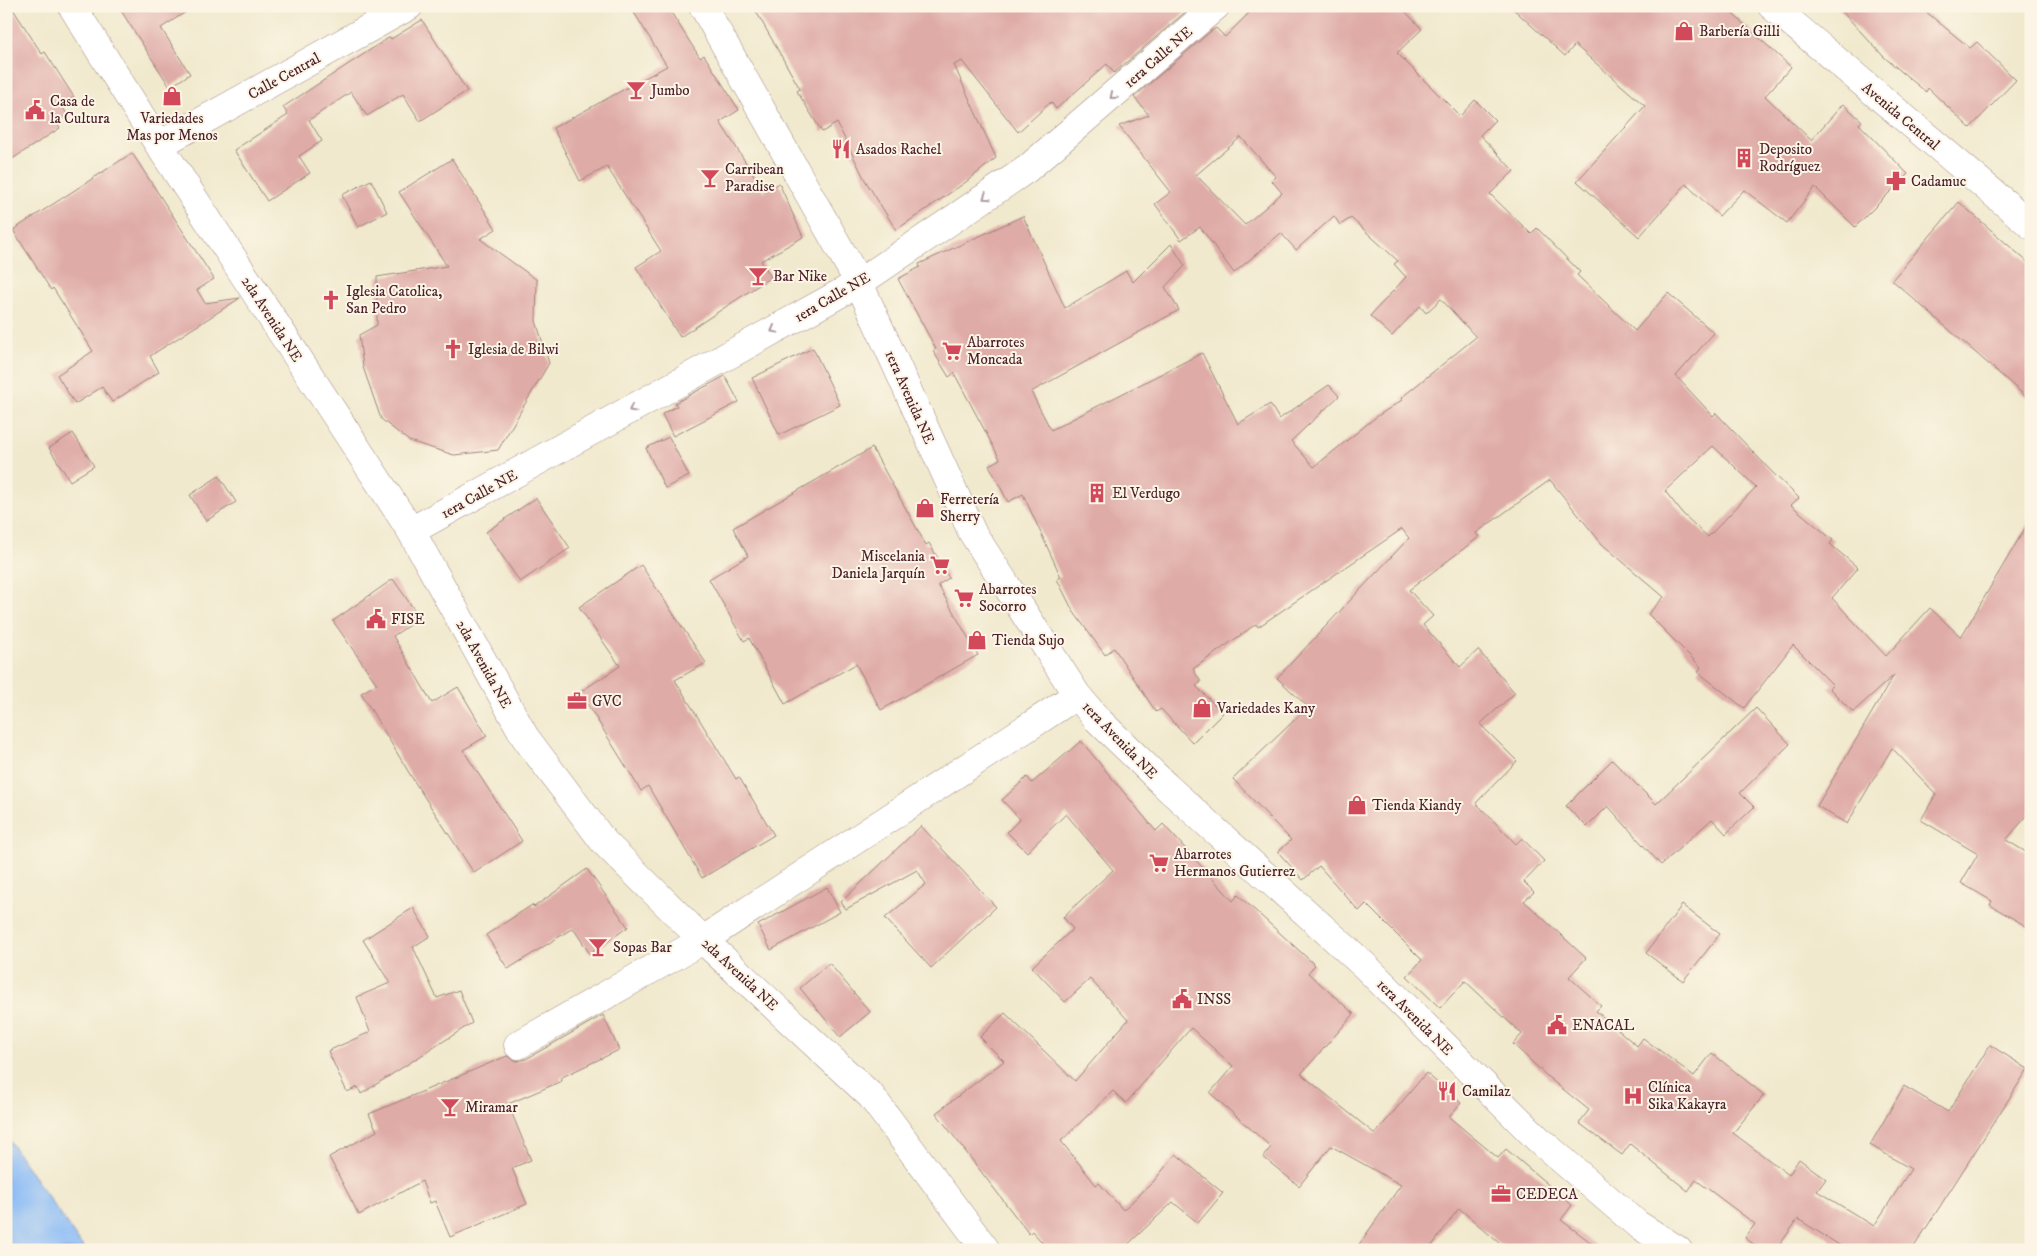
<svg xmlns="http://www.w3.org/2000/svg" width="2037" height="1256" font-family="'IM FELL DW Pica',serif">
<rect width="100%" height="100%" fill="#fcf5e5"/>
<filter id="ink" filterUnits="userSpaceOnUse"><feTurbulence type="fractalNoise" baseFrequency=".02" numOctaves="2"/><feDisplacementMap in="SourceGraphic" scale="10" xChannelSelector="R" yChannelSelector="G"/><feConvolveMatrix kernelMatrix="1 2 1 2 8 2 1 2 1" color-interpolation-filters="sRGB"/></filter>
<filter id="wash" filterUnits="userSpaceOnUse"><feTurbulence type="fractalNoise" baseFrequency=".0096" numOctaves="4" result="noise"/><feDisplacementMap in="SourceGraphic" scale="20" xChannelSelector="R" yChannelSelector="G"/><feGaussianBlur stdDeviation="1.12" result="paint"/><feColorMatrix in="noise" values="0 0 0 0 0 0 0 0 0 0 0 0 0 0 0 0 0 1.4 0 .05"/><feComposite in="paint" operator="in"/></filter>
<g filter="url(#wash)">
<rect width="100%" height="100%" fill="#f0e9cd"/>
<path fill="#8abbf6" stroke="#6a6d90" d="M 6,1136 L 17,1152 L 85,1250 L 6,1250 Z"/>
<g id="blocks">
<path fill="#dfaba7" fill-rule="evenodd" d="M 6,6 L 11,6 L 42,54 L 45,52 L 74,97 L 62,105 L 67,115 L 56,122 L 60,128 L 6,163 Z
M 118,6 L 195,6 L 161,28 L 190,74 L 170,87 Z
M 630,6 L 667,6 L 700,58 L 704,55 L 739,110 L 720,122 L 764,191 L 779,183 L 803,237 L 761,261 L 771,277 L 680,337 L 636,267 L 661,251 L 607,167 L 580,181 L 553,128 L 667,66 Z
M 753,6 L 1188,6 L 1190,8 L 1114,73 L 1107,64 L 1056,109 L 1051,102 L 1018,132 L 962,61 L 954,65 L 996,158 L 966,182 L 896,230 L 865,180 L 837,123 L 822,132 L 797,91 L 800,89 Z
M 1256,6 L 1400,6 L 1422,29 L 1397,53 L 1460,116 L 1475,100 L 1495,120 L 1480,135 L 1514,171 L 1490,194 L 1531,234 L 1537,228 L 1580,272 L 1577,275 L 1635,331 L 1668,293 L 1714,333 L 1676,376 L 1713,416 L 1716,413 L 1772,472 L 1799,498 L 1791,505 L 1833,540 L 1830,544 L 1858,568 L 1832,598 L 1886,656 L 1930,608 L 1961,637 L 2031,518 L 2031,811 L 2006,840 L 2031,855 L 2031,929 L 1990,905 L 1992,901 L 1961,883 L 1978,854 L 1921,820 L 1936,794 L 1892,748 L 1847,824 L 1817,806 L 1894,675 L 1853,712 L 1829,688 L 1833,685 L 1793,645 L 1744,708 L 1698,672 L 1701,667 L 1648,614 L 1664,597 L 1602,544 L 1550,480 L 1476,533 L 1479,537 L 1409,590 L 1433,616 L 1423,625 L 1460,667 L 1478,650 L 1515,693 L 1480,724 L 1517,761 L 1476,803 L 1516,844 L 1522,838 L 1544,861 L 1524,882 L 1534,892 L 1524,901 L 1586,958 L 1569,977 L 1601,1006 L 1596,1011 L 1637,1046 L 1643,1038 L 1694,1076 L 1712,1053 L 1764,1095 L 1733,1133 L 1789,1175 L 1799,1159 L 1826,1179 L 1817,1191 L 1874,1226 L 1911,1169 L 1870,1145 L 1904,1086 L 1948,1112 L 1990,1045 L 2028,1069 L 1912,1250 L 1847,1250 L 1798,1219 L 1776,1250 L 1762,1250 L 1745,1238 L 1755,1224 L 1696,1180 L 1688,1191 L 1630,1144 L 1622,1155 L 1579,1123 L 1589,1110 L 1549,1078 L 1513,1044 L 1522,1034 L 1465,981 L 1440,1008 L 1407,976 L 1422,960 L 1366,904 L 1359,911 L 1319,866 L 1303,880 L 1278,852 L 1291,840 L 1233,779 L 1308,707 L 1277,678 L 1409,538 L 1402,529 L 1258,627 L 1256,624 L 1193,669 L 1201,682 L 1196,686 L 1223,713 L 1193,743 L 1161,709 L 1156,712 L 1114,648 L 1105,655 L 1073,611 L 1057,579 L 1061,577 L 1023,494 L 1008,502 L 989,465 L 1000,459 L 954,373 L 949,377 L 933,351 L 936,349 L 898,279 L 920,267 L 919,264 L 1023,216 L 1065,308 L 1126,271 L 1133,282 L 1171,244 L 1185,266 L 1165,287 L 1179,310 L 1031,392 L 1051,430 L 1202,353 L 1238,424 L 1270,404 L 1279,419 L 1329,385 L 1339,396 L 1291,441 L 1314,467 L 1376,417 L 1402,400 L 1401,398 L 1476,337 L 1441,299 L 1426,313 L 1420,306 L 1392,336 L 1370,316 L 1406,277 L 1394,264 L 1398,261 L 1351,218 L 1340,225 L 1334,216 L 1296,250 L 1281,233 L 1234,273 L 1200,227 L 1181,240 L 1155,204 L 1171,192 L 1119,126 L 1149,115 L 1134,97 L 1210,32 L 1216,28 L 1225,37 ZM 1241,137 L 1276,177 L 1272,181 L 1282,193 L 1245,225 L 1196,175 ZM 1713,446 L 1756,487 L 1708,537 L 1683,514 L 1665,491 Z
M 1510,6 L 1724,6 L 1791,67 L 1765,96 L 1811,140 L 1843,104 L 1862,121 L 1859,124 L 1908,174 L 1855,227 L 1815,187 L 1787,223 L 1744,190 L 1719,216 L 1686,184 L 1639,237 L 1577,181 L 1645,106 L 1575,45 L 1565,56 Z
M 1837,6 L 1919,6 L 1970,48 L 1977,42 L 2016,80 L 1970,128 L 1928,88 L 1926,92 L 1884,57 Z
M 422,20 L 467,91 L 420,121 L 403,94 L 367,116 L 351,92 L 309,120 L 322,141 L 299,156 L 310,173 L 267,201 L 234,150 L 288,115 L 283,107 L 390,37 L 391,39 Z
M 132,153 L 214,279 L 197,290 L 205,303 L 240,298 L 150,356 L 159,372 L 112,402 L 102,387 L 75,404 L 57,375 L 93,351 L 53,288 L 51,290 L 13,230 Z
M 452,159 L 496,229 L 480,239 L 537,280 L 536,321 L 549,363 L 498,450 L 454,455 L 409,441 L 381,419 L 363,367 L 359,335 L 377,325 L 377,277 L 447,266 L 399,192 Z
M 371,180 L 387,212 L 358,227 L 342,195 Z
M 1959,202 L 2031,265 L 2031,401 L 1892,280 Z
M 813,348 L 840,405 L 779,435 L 752,378 Z
M 725,376 L 739,402 L 673,436 L 662,414 L 677,406 L 675,403 Z
M 73,433 L 94,466 L 70,481 L 49,448 Z
M 669,437 L 689,476 L 665,488 L 646,448 Z
M 872,448 L 926,545 L 929,543 L 949,578 L 938,585 L 978,655 L 881,710 L 856,664 L 785,704 L 749,638 L 744,641 L 709,579 L 748,556 L 733,528 Z
M 219,476 L 236,502 L 206,521 L 190,495 Z
M 536,498 L 570,548 L 520,582 L 486,532 Z
M 641,565 L 706,663 L 675,680 L 736,779 L 739,777 L 774,835 L 702,878 L 648,786 L 641,791 L 580,692 L 620,666 L 579,607 Z
M 393,579 L 420,618 L 393,636 L 432,703 L 458,687 L 487,736 L 463,750 L 522,841 L 474,873 L 414,781 L 361,693 L 377,684 L 333,621 Z
M 1756,708 L 1790,744 L 1740,793 L 1754,807 L 1726,834 L 1712,819 L 1661,865 L 1608,806 L 1587,827 L 1566,806 L 1612,760 L 1656,804 Z
M 1081,741 L 1156,831 L 1163,824 L 1233,901 L 1238,895 L 1315,965 L 1308,973 L 1354,1014 L 1301,1074 L 1375,1134 L 1426,1073 L 1461,1103 L 1449,1117 L 1498,1158 L 1506,1149 L 1572,1205 L 1561,1220 L 1601,1250 L 1507,1250 L 1459,1208 L 1429,1250 L 1355,1250 L 1401,1185 L 1331,1146 L 1299,1186 L 1263,1157 L 1271,1147 L 1210,1093 L 1233,1066 L 1191,1028 L 1126,1103 L 1113,1091 L 1061,1141 L 1096,1185 L 1099,1183 L 1123,1210 L 1153,1182 L 1176,1154 L 1223,1193 L 1198,1223 L 1173,1202 L 1122,1250 L 1049,1250 L 1032,1231 L 1029,1234 L 936,1113 L 1004,1061 L 980,1037 L 1005,1013 L 1075,1081 L 1128,1020 L 1090,979 L 1065,1002 L 1032,967 L 1073,929 L 1063,917 L 1113,870 L 1066,814 L 1027,852 L 1007,832 L 1020,819 L 1002,800 L 1027,777 L 1032,783 Z
M 921,826 L 996,907 L 931,968 L 885,918 L 926,884 L 917,870 L 846,909 L 841,902 Z
M 587,869 L 628,927 L 590,954 L 573,928 L 508,969 L 486,935 L 532,905 L 534,907 Z
M 827,887 L 840,912 L 771,950 L 758,925 Z
M 1682,905 L 1720,934 L 1683,981 L 1646,953 Z
M 413,908 L 430,936 L 413,947 L 437,998 L 459,990 L 472,1023 L 361,1094 L 358,1087 L 347,1092 L 328,1051 L 370,1032 L 357,997 L 390,983 L 363,940 Z
M 829,963 L 870,1012 L 840,1037 L 800,988 Z
M 603,1015 L 619,1050 L 560,1078 L 562,1081 L 508,1104 L 531,1160 L 512,1168 L 527,1204 L 450,1237 L 435,1201 L 430,1203 L 422,1181 L 359,1215 L 329,1157 L 377,1131 L 369,1114 L 507,1056 L 517,1061 L 526,1059 Z"/>
</g>
</g>
<g filter="url(#ink)">
<use href="#blocks" fill-opacity="0" stroke="#9d847c" stroke-width="1"/>
<g fill="none" stroke-linecap="round" stroke-linejoin="round">
<defs>
<path id="minor" d="M 72,6 L 159,145 L 411,531 L 525,737 L 604,842 L 703,940 L 871,1096 L 986,1250
M 703,6 L 859,283 L 972,532 L 1077,695 L 1096,718 L 1166,786 L 1365,966 L 1539,1140 L 1637,1224 L 1678,1250
M 159,145 L 409,6
M 411,531 L 859,283 L 1027,169 L 1216,6
M 518,1045 L 703,940 L 1077,695"/>
<path id="tertiary" d="M 1772,6 L 2031,225"/>
</defs>
<use href="#minor" stroke="#9d847c" stroke-width="29"/>
<use href="#tertiary" stroke="#9d847c" stroke-width="29"/>
<use href="#minor" stroke="#fff" stroke-width="28"/>
<use href="#tertiary" stroke="#fff" stroke-width="28"/>
</g>
<defs><path id="oneway-chevron" d="M-2-3.5L2.5 0L-2 3.5" fill="none" stroke-width="1.6" stroke-linecap="round" stroke-linejoin="round" transform="scale(1.25)"/></defs>
<g stroke="#ae9aa0">
<use href="#oneway-chevron" transform="translate(1113 96) rotate(140)"/>
<use href="#oneway-chevron" transform="translate(986 197) rotate(146)"/>
<use href="#oneway-chevron" transform="translate(774 330) rotate(151)"/>
<use href="#oneway-chevron" transform="translate(632 409) rotate(151)"/>
</g>
</g>
<defs>
<symbol id="shop-bare" viewBox="-9 -9 18 18"><path d="M-5-2.5h2.3a2.7 3.5 0 0 1 5.4 0H5L5.5 6h-11ZM-1.5-2.5h3a1.5 2.3 0 0 0-3 0Z" fill="#d1495b" stroke="#fcf5e5" stroke-width="2.5" paint-order="stroke"/></symbol>
<symbol id="bar-bare" viewBox="-9 -9 18 18"><path d="M-6-5H6L.8 .8V4.5H3.5V6h-7V4.5H-.8V.8Z" fill="#d1495b" stroke="#fcf5e5" stroke-width="2.5" paint-order="stroke"/></symbol>
<symbol id="civic-bare" viewBox="-9 -9 18 18"><path d="M-.6-6.5H3V-4.5H.6V-3L4-1V1h2V6H-6V1h2V-1L-.6-3ZM-1.2 2.5V6h2.4V2.5Z" fill="#d1495b" stroke="#fcf5e5" stroke-width="2.5" paint-order="stroke"/></symbol>
<symbol id="restaurant-bare" viewBox="-9 -9 18 18"><path d="M-5-6h1v4h1v-4h1v4h1v-4h1v5L-1.5 .5V6h-2V.5L-5-1ZM5-6V6H3V1.5H1.5Q1.5-4 5-6Z" fill="#d1495b" stroke="#fcf5e5" stroke-width="2.5" paint-order="stroke"/></symbol>
<symbol id="building-bare" viewBox="-9 -9 18 18"><path d="M-4-6H4V6H1V3H-1V6H-4ZM-2.5-4.3h1.7v1.8h-1.7ZM.8-4.3h1.7v1.8H.8ZM-2.5-1h1.7V.8h-1.7ZM.8-1h1.7V.8H.8Z" fill="#d1495b" stroke="#fcf5e5" stroke-width="2.5" paint-order="stroke"/></symbol>
<symbol id="pharmacy-bare" viewBox="-9 -9 18 18"><path d="M-2-6h4v4h4v4h-4v4h-4v-4h-4v-4h4Z" fill="#d1495b" stroke="#fcf5e5" stroke-width="2.5" paint-order="stroke"/></symbol>
<symbol id="church-bare" viewBox="-9 -9 18 18"><path d="M-1.2-6h2.4v3.5h3.3v2.4h-3.3V6h-2.4V-.1h-3.3v-2.4h3.3Z" fill="#d1495b" stroke="#fcf5e5" stroke-width="2.5" paint-order="stroke"/></symbol>
<symbol id="supermarket-bare" viewBox="-9 -9 18 18"><path d="M-6-5.5h2.5l.6 2H6L4.5 2H-2.5L-4.4-4H-6ZM-1.5 3.2a1.3 1.3 0 1 0 .1 0ZM3 3.2a1.3 1.3 0 1 0 .1 0Z" fill="#d1495b" stroke="#fcf5e5" stroke-width="2.5" paint-order="stroke"/></symbol>
<symbol id="office-bare" viewBox="-9 -9 18 18"><path d="M-6-3h4V-5.5h4V-3h4V5H-6ZM-1-4.5V-3h2v-1.5ZM-6 0V1H6V0Z" fill="#d1495b" stroke="#fcf5e5" stroke-width="2.5" paint-order="stroke"/></symbol>
<symbol id="hospital-bare" viewBox="-9 -9 18 18"><path d="M-5-5h3v3.5h4V-5h3V5h-3V1.5h-4V5h-3Z" fill="#d1495b" stroke="#fcf5e5" stroke-width="2.5" paint-order="stroke"/></symbol>
</defs>
<g fill-rule="evenodd">
<use href="#shop-bare" x="1670" y="17" width="28" height="28"/>
<use href="#bar-bare" x="622" y="76" width="28" height="28"/>
<use href="#shop-bare" x="158" y="82" width="28" height="28"/>
<use href="#civic-bare" x="21" y="96" width="28" height="28"/>
<use href="#restaurant-bare" x="827" y="135" width="28" height="28"/>
<use href="#building-bare" x="1730" y="144" width="28" height="28"/>
<use href="#bar-bare" x="696" y="164" width="28" height="28"/>
<use href="#pharmacy-bare" x="1882" y="167" width="28" height="28"/>
<use href="#bar-bare" x="744" y="262" width="28" height="28"/>
<use href="#church-bare" x="317" y="286" width="28" height="28"/>
<use href="#church-bare" x="439" y="335" width="28" height="28"/>
<use href="#supermarket-bare" x="938" y="337" width="28" height="28"/>
<use href="#building-bare" x="1083" y="479" width="28" height="28"/>
<use href="#shop-bare" x="911" y="494" width="28" height="28"/>
<use href="#supermarket-bare" x="926" y="551" width="28" height="28"/>
<use href="#supermarket-bare" x="950" y="584" width="28" height="28"/>
<use href="#civic-bare" x="362" y="605" width="28" height="28"/>
<use href="#shop-bare" x="963" y="626" width="28" height="28"/>
<use href="#office-bare" x="563" y="687" width="28" height="28"/>
<use href="#shop-bare" x="1188" y="694" width="28" height="28"/>
<use href="#shop-bare" x="1343" y="791" width="28" height="28"/>
<use href="#supermarket-bare" x="1145" y="849" width="28" height="28"/>
<use href="#bar-bare" x="584" y="933" width="28" height="28"/>
<use href="#civic-bare" x="1168" y="985" width="28" height="28"/>
<use href="#civic-bare" x="1543" y="1011" width="28" height="28"/>
<use href="#restaurant-bare" x="1433" y="1077" width="28" height="28"/>
<use href="#hospital-bare" x="1619" y="1082" width="28" height="28"/>
<use href="#bar-bare" x="436" y="1093" width="28" height="28"/>
<use href="#office-bare" x="1487" y="1180" width="28" height="28"/>
</g>
<g text-anchor="middle" stroke-width="4" stroke-linejoin="round" paint-order="stroke">
<g font-size="15" fill="#4a1f2b" stroke="#fcf5e5" text-anchor="start">
<text x="1699" y="36">Barbería Gilli</text>
<text x="651" y="95">Jumbo</text>
<text x="50" y="106">Casa de<tspan x="50" dy="17">la Cultura</tspan></text>
<text x="172" y="123" text-anchor="middle">Variedades<tspan x="172" dy="17">Mas por Menos</tspan></text>
<text x="856" y="154">Asados Rachel</text>
<text x="1759" y="154">Deposito<tspan x="1759" dy="17">Rodríguez</tspan></text>
<text x="725" y="174">Carribean<tspan x="725" dy="17">Paradise</tspan></text>
<text x="1911" y="186">Cadamuc</text>
<text x="773" y="281">Bar Nike</text>
<text x="346" y="296">Iglesia Catolica,<tspan x="346" dy="17">San Pedro</tspan></text>
<text x="967" y="347">Abarrotes<tspan x="967" dy="17">Moncada</tspan></text>
<text x="468" y="354">Iglesia de Bilwi</text>
<text x="1112" y="498">El Verdugo</text>
<text x="940" y="504">Ferretería<tspan x="940" dy="17">Sherry</tspan></text>
<text x="925" y="561" text-anchor="end">Miscelania<tspan x="925" dy="17">Daniela Jarquín</tspan></text>
<text x="979" y="594">Abarrotes<tspan x="979" dy="17">Socorro</tspan></text>
<text x="391" y="624">FISE</text>
<text x="992" y="645">Tienda Sujo</text>
<text x="592" y="706">GVC</text>
<text x="1217" y="713">Variedades Kany</text>
<text x="1372" y="810">Tienda Kiandy</text>
<text x="1174" y="859">Abarrotes<tspan x="1174" dy="17">Hermanos Gutierrez</tspan></text>
<text x="613" y="952">Sopas Bar</text>
<text x="1197" y="1004">INSS</text>
<text x="1572" y="1030">ENACAL</text>
<text x="1648" y="1092">Clínica<tspan x="1648" dy="17">Sika Kakayra</tspan></text>
<text x="1462" y="1096">Camilaz</text>
<text x="465" y="1112">Miramar</text>
<text x="1516" y="1199">CEDECA</text>
</g>
<g font-size="15" fill="#4a1f2b" stroke="#fcf5e5">
<text transform="translate(1158 57) rotate(-41)" y="5">1era Calle NE</text>
<text transform="translate(284 76) rotate(-29)" y="5">Calle Central</text>
<text transform="translate(1901 116) rotate(40)" y="5">Avenida Central</text>
<text transform="translate(832 297) rotate(-30)" y="5">1era Calle NE</text>
<text transform="translate(272 319) rotate(57)" y="5">2da Avenida NE</text>
<text transform="translate(910 397) rotate(66)" y="5">1era Avenida NE</text>
<text transform="translate(479 494) rotate(-29)" y="5">1era Calle NE</text>
<text transform="translate(484 664) rotate(61)" y="5">2da Avenida NE</text>
<text transform="translate(1120 740) rotate(46)" y="5">1era Avenida NE</text>
<text transform="translate(740 974) rotate(43)" y="5">2da Avenida NE</text>
<text transform="translate(1415 1017) rotate(45)" y="5">1era Avenida NE</text>
</g>
</g>
<rect width="2037" height="1256" fill="none" stroke="#fcf5e5" stroke-width="25"/>
</svg>
